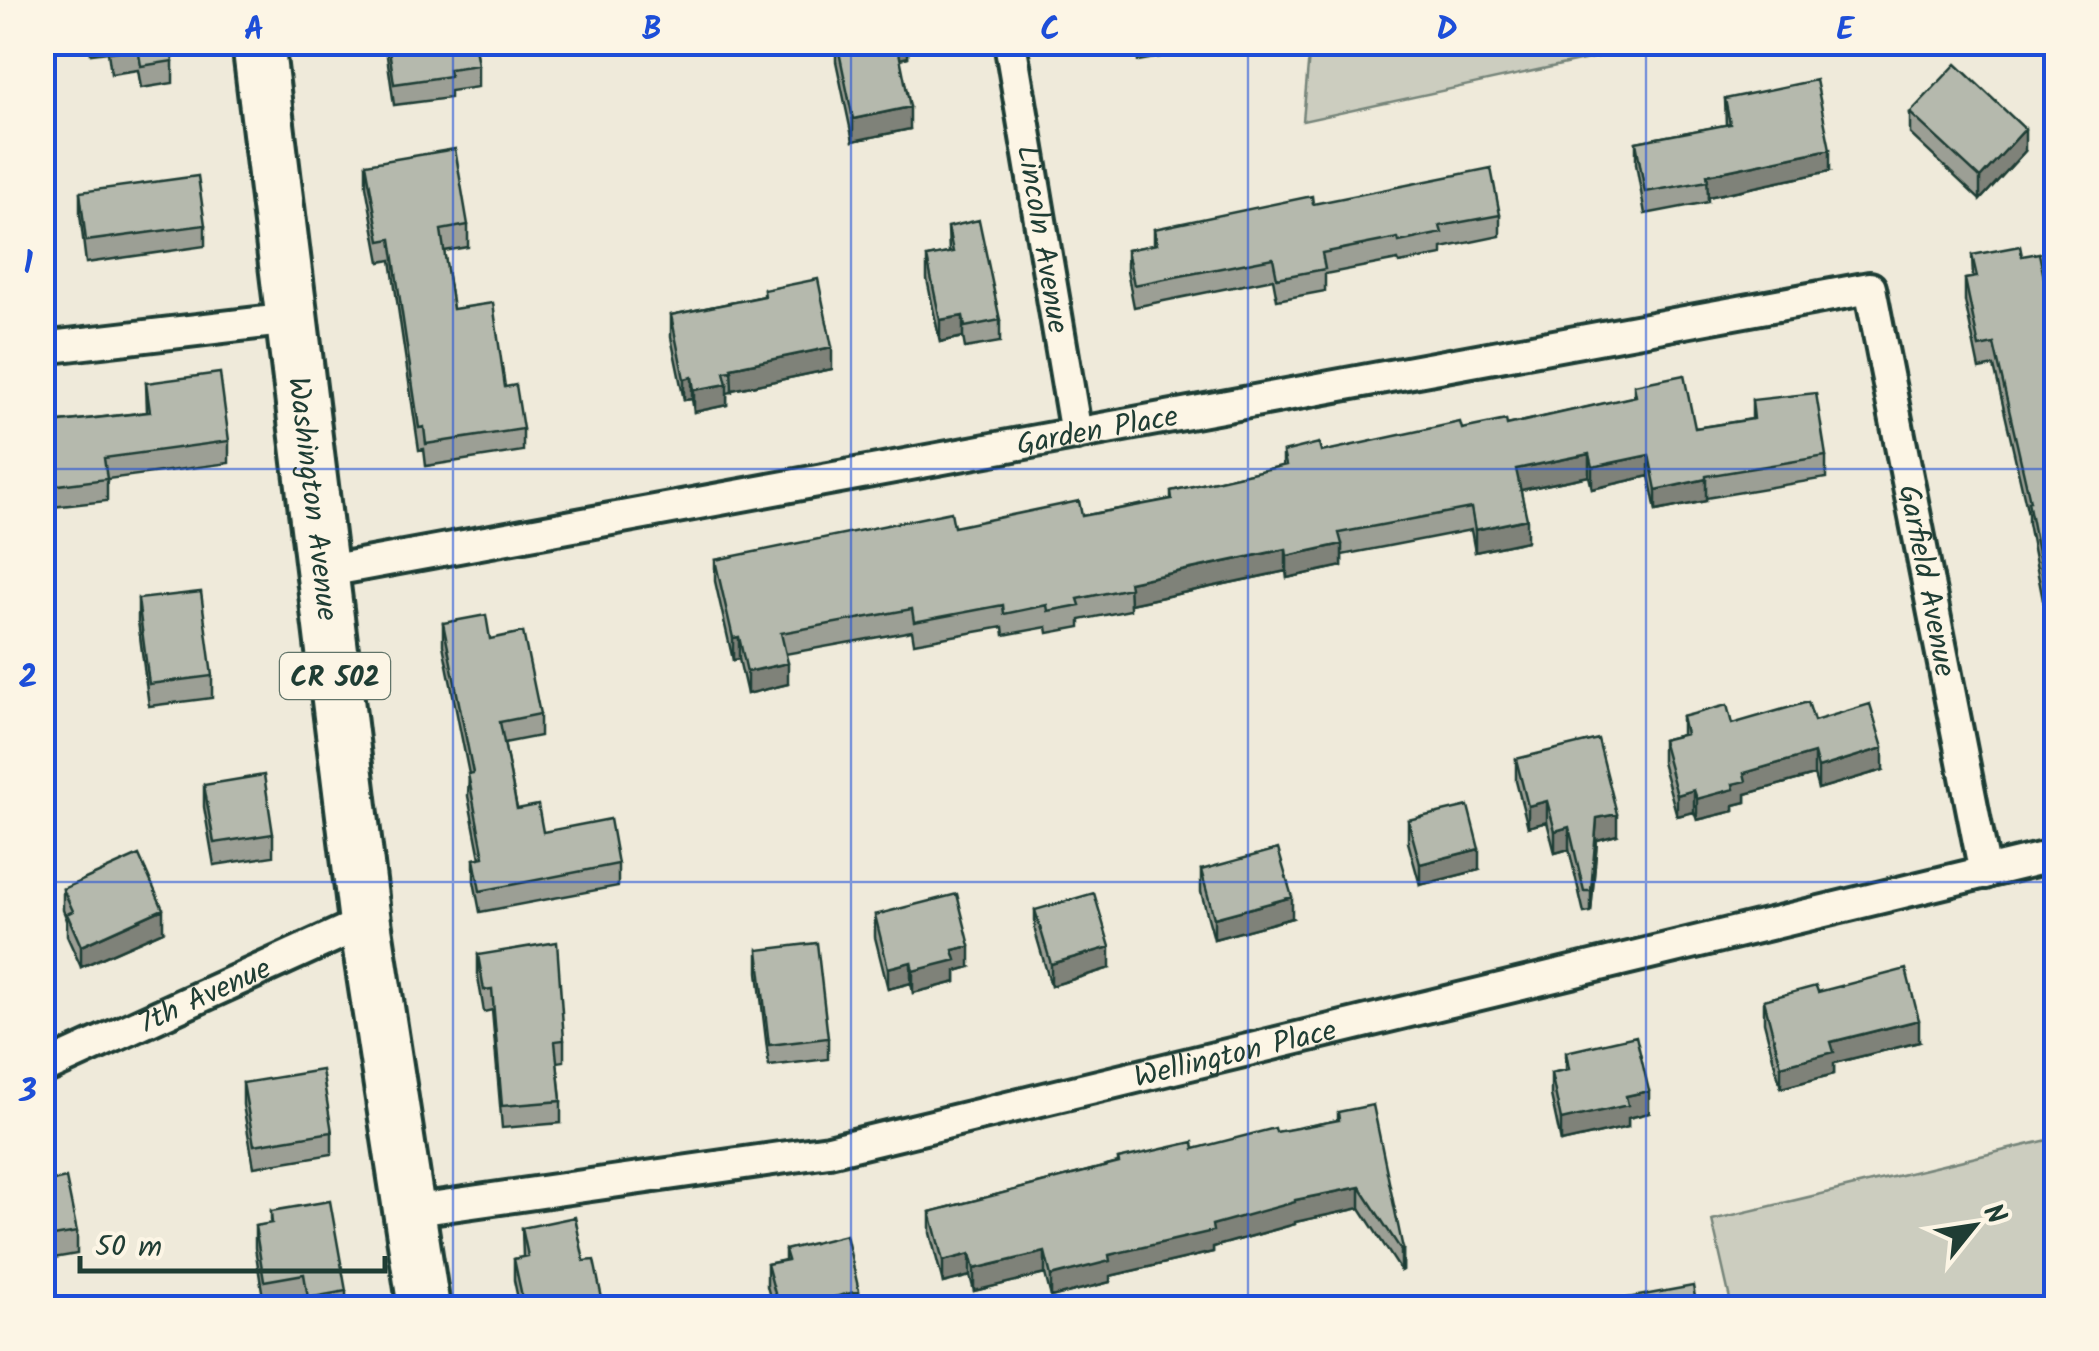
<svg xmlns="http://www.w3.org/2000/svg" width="2099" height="1351" font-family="Kalam,sans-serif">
<rect width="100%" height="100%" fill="#efeada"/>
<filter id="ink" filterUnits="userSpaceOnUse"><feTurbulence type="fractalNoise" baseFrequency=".01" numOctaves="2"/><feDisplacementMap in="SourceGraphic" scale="20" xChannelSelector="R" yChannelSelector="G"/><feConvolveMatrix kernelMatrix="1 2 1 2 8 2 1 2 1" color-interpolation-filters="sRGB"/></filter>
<g filter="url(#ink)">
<path fill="#cccdbf" stroke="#76857a" stroke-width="2.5" d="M 1310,43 L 1310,42 L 1662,43 L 1303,121 Z
M 2056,1138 L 2056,1308 L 1732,1308 L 1712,1220 Z"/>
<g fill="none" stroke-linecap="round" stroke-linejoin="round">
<defs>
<g id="street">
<path id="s1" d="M 1010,42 L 1076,434"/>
<path d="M 42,348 L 292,319"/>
<path id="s2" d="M 322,572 L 1870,288 L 1985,873"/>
<path id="s3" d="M 42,1069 L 365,922"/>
<path id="s4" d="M 409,1211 L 829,1151 L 2056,855"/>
</g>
<g id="primary">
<path id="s5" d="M 258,42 L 365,922 L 424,1308"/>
</g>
</defs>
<use href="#street" stroke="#1f3d34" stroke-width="38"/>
<use href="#primary" stroke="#1f3d34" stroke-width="58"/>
<use href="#street" stroke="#fcf5e5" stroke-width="30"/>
<use href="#primary" stroke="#fcf5e5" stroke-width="50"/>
</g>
<path fill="#9c9f95" stroke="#1f3d34" stroke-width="2.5" d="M 89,42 L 170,42 L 173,61 L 173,83 L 141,88 L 138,70 L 111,74 L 108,52 L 91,54 Z
M 385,42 L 474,42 L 478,65 L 478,87 L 450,91 L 450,98 L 394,105 Z
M 836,42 L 908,42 L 908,57 L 900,59 L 910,129 L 853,141 L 836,61 Z
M 1135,42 L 1193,42 L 1193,51 L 1138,61 Z
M 1725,99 L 1830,171 L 1708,197 L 1708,202 L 1645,214 L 1636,164 L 1636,142 L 1726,125 Z
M 1910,113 L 2025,151 L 1980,200 L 1910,134 Z
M 366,164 L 468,225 L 468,247 L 444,251 L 453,309 L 505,387 L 523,429 L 523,451 L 426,466 L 424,449 L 419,450 L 391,260 L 380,262 L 366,186 Z
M 80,192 L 205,225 L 205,246 L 86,263 L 80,214 Z
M 1313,204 L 1500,215 L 1500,236 L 1442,248 L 1442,255 L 1399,263 L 1398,260 L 1325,274 L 1325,291 L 1277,300 L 1273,279 L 1134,307 L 1127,271 L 1127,250 L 1154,245 L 1154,229 Z
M 948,227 L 1000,320 L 1000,342 L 965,348 L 963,337 L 940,342 L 927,279 L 927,257 L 949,253 Z
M 1972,255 L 2022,256 L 2055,332 L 2055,354 L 2052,354 L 2056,373 L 2056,662 L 2050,625 L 2048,626 L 2028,523 L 2028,514 L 1994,366 L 1979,369 L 1965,301 L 1965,279 L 1973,278 Z
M 764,290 L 832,369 L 732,390 L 732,392 L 727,393 L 727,405 L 694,412 L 692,399 L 684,400 L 671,337 L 671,315 L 764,296 Z
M 146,383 L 229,441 L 229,463 L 107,479 L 107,501 L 42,508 L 42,406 L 51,423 L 147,412 Z
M 1634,385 L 1695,428 L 1752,419 L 1752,400 L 1826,456 L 1826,478 L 1706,498 L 1706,501 L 1656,511 L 1649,476 L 1592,489 L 1589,476 L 1521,490 L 1527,541 L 1475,552 L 1471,530 L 1342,555 L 1342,566 L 1287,578 L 1286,571 L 1130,604 L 1130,610 L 1080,620 L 1080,627 L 1048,633 L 1047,627 L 1004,635 L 1003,627 L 914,643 L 912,631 L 785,654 L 788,684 L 747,694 L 739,659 L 733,660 L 715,581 L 715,560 L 954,527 L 1082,516 L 1171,499 L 1171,491 L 1283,466 L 1283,452 L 1321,452 L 1462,429 L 1507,425 L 1634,397 Z
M 138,599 L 212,676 L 212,698 L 149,706 L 138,621 Z
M 443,623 L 490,639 L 540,714 L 540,736 L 504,743 L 517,809 L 543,832 L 618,864 L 618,886 L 480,912 L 474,881 L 474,859 L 480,858 L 468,796 L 469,774 L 443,645 Z
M 1682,717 L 1732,724 L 1814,721 L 1883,770 L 1818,789 L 1814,775 L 1746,794 L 1746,802 L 1734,805 L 1734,811 L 1697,820 L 1694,812 L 1677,816 L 1662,762 L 1662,740 L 1682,735 Z
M 1516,759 L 1617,835 L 1597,840 L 1591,912 L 1584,913 L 1569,849 L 1555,853 L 1547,822 L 1528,827 L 1516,781 Z
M 204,785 L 273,834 L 273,856 L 214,865 L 204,807 Z
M 1408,820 L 1479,870 L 1420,885 L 1408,842 Z
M 1201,870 L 1292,918 L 1214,939 L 1201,892 Z
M 63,889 L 163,931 L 81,967 L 67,936 L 67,920 L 63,910 Z
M 1035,910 L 1110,968 L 1051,986 L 1035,931 Z
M 875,915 L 970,967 L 956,971 L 956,982 L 913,993 L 911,983 L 888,989 L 875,937 Z
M 758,950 L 828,1038 L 828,1059 L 769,1066 L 758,972 Z
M 478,955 L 564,1040 L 564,1061 L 557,1062 L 561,1101 L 561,1123 L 502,1128 L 492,1010 L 484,1012 L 478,977 Z
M 1818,992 L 1919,1042 L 1834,1063 L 1834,1074 L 1781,1088 L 1764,1022 L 1764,1000 Z
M 1566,1052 L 1649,1113 L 1628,1118 L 1628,1127 L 1561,1142 L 1551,1095 L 1551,1073 L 1566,1070 Z
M 243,1083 L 332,1132 L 332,1154 L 254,1167 L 243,1105 Z
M 1338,1112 L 1403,1249 L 1403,1270 L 1401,1271 L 1360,1208 L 1295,1222 L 1295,1224 L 1213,1247 L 1213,1252 L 1110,1276 L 1110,1282 L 1051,1297 L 1045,1274 L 974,1291 L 970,1276 L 943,1283 L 930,1233 L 930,1212 L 1118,1163 L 1118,1159 L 1194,1149 L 1338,1120 Z
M 42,1168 L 53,1181 L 77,1232 L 77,1254 L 42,1260 Z
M 271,1211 L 346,1291 L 346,1308 L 306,1308 L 304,1296 L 264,1303 L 255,1248 L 255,1226 L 271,1224 Z
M 522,1228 L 584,1261 L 604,1308 L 520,1308 L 514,1280 L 514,1259 L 523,1257 Z
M 785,1250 L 859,1308 L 773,1308 L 767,1286 L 767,1264 L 785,1260 Z"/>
<path fill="#7f8279" stroke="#1f3d34" stroke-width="2.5" d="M 896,42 L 908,42 L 908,57 L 896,60 Z
M 910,107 L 910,129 L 853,141 L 853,119 Z
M 2025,129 L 2025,151 L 1980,200 L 1980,178 Z
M 1830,149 L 1830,171 L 1708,197 L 1707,175 Z
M 963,316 L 963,337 L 940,342 L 940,320 Z
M 832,347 L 832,369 L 732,390 L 731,368 Z
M 692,377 L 692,399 L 684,400 L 684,379 Z
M 727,384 L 727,405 L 694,412 L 694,390 Z
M 1589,454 L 1589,476 L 1516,491 L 1516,469 Z
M 1649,455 L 1649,476 L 1592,489 L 1592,467 Z
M 1706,479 L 1706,501 L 1656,511 L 1656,490 Z
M 1527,519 L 1527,541 L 1475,552 L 1475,530 Z
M 1342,544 L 1342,566 L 1287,578 L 1287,556 Z
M 1286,549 L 1286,571 L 1130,604 L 1129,582 Z
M 739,637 L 739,659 L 733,660 L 733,638 Z
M 788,663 L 788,684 L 747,694 L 747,672 Z
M 1883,748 L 1883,770 L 1818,789 L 1818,768 Z
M 1814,753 L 1814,775 L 1746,794 L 1746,802 L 1734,805 L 1734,811 L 1697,820 L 1697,799 L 1733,784 L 1744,773 Z
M 1694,790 L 1694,812 L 1677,816 L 1677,795 Z
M 1547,801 L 1547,822 L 1528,827 L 1528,806 Z
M 1617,814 L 1617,835 L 1597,840 L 1591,912 L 1591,891 L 1597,818 Z
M 1569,827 L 1569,849 L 1555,853 L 1555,831 Z
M 1479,849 L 1479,870 L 1420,885 L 1420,864 Z
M 1292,897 L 1292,918 L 1214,939 L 1214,918 Z
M 163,909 L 163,931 L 81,967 L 81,946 Z
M 970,946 L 970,967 L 956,971 L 956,982 L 913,993 L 913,971 L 953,950 Z
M 1110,947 L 1110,968 L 1051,986 L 1051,964 Z
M 911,962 L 911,983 L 888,989 L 888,968 Z
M 1919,1020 L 1919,1042 L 1834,1063 L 1834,1074 L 1781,1088 L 1781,1066 L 1831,1042 Z
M 1649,1091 L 1649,1113 L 1628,1118 L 1628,1127 L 1561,1142 L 1561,1120 L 1626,1096 Z
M 1360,1187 L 1360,1208 L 1295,1222 L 1295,1224 L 1213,1247 L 1213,1252 L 1110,1276 L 1110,1282 L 1051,1297 L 1051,1276 L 1109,1255 L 1295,1200 Z
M 1403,1249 L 1403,1270 L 1401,1271 L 1401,1250 Z
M 1045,1252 L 1045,1274 L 974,1291 L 974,1269 Z
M 970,1254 L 970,1276 L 943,1283 L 943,1261 Z
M 859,1291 L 859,1308 L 789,1308 Z
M 535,1298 L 535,1308 L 523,1308 L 523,1301 Z"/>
<path fill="#b5b9ad" stroke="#1f3d34" stroke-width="2.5" d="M 110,42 L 170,42 L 173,61 L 141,66 L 138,48 L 111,52 Z
M 388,42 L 474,42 L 478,65 L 449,69 L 450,76 L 394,84 Z
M 837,42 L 897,42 L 910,107 L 853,119 Z
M 1956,64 L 2025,129 L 1980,178 L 1910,113 Z
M 1816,80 L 1830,149 L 1707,175 L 1708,181 L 1645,192 L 1636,142 L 1730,124 L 1725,99 Z
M 455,149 L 468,225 L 441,230 L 453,309 L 493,303 L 505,387 L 516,385 L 523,429 L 426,444 L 424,427 L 419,428 L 391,239 L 380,241 L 366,164 Z
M 1491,168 L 1500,215 L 1440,226 L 1442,233 L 1399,242 L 1398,238 L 1322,253 L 1325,269 L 1277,278 L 1273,258 L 1134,285 L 1127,250 L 1157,244 L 1154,229 L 1312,196 L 1313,204 Z
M 198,176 L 205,225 L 86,241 L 80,192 Z
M 979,220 L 1000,320 L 965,327 L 963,316 L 940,320 L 927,257 L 953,252 L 948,227 Z
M 2020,246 L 2022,256 L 2039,253 L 2055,332 L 2047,334 L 2056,373 L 2056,640 L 2050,604 L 2048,604 L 2028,501 L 2030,501 L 1994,344 L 1979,347 L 1965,279 L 1977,277 L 1972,255 Z
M 818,279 L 832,347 L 731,368 L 732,371 L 724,372 L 727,384 L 694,390 L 692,377 L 684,379 L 671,315 L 765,296 L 764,290 Z
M 220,373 L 229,441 L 104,458 L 107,479 L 42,487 L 42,406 L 49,406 L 51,423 L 150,412 L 146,383 Z
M 1684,375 L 1695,428 L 1754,419 L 1752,400 L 1816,393 L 1826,456 L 1706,476 L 1706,479 L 1656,490 L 1649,455 L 1592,467 L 1589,454 L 1516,469 L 1527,519 L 1475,530 L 1471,508 L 1339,533 L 1342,544 L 1287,556 L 1286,549 L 1129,582 L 1130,588 L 1078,599 L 1080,605 L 1048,611 L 1047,605 L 1004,614 L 1003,605 L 914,622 L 912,609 L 781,633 L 788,663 L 747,672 L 739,637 L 733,638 L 715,560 L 951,512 L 954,527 L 1079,501 L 1082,516 L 1172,499 L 1171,491 L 1286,465 L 1283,452 L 1319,443 L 1321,452 L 1460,422 L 1462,429 L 1506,420 L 1507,425 L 1636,396 L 1634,385 Z
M 201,592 L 212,676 L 149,684 L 138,599 Z
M 486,615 L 490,639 L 523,632 L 540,714 L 500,722 L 517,809 L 538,805 L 543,832 L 610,819 L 618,864 L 480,891 L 474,859 L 484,857 L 468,774 L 473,773 L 443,623 Z
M 1808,702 L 1814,721 L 1870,704 L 1883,748 L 1818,768 L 1814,753 L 1744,773 L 1746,781 L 1733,784 L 1734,789 L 1697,799 L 1694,790 L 1677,795 L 1662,740 L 1686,734 L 1682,717 L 1727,705 L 1732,724 Z
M 1598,739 L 1617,814 L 1597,818 L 1591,891 L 1584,891 L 1569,827 L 1555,831 L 1547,801 L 1528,806 L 1516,759 Z
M 264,775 L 273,834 L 214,843 L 204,785 Z
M 1468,806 L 1479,849 L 1420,864 L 1408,820 Z
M 1278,849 L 1292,897 L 1214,918 L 1201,870 Z
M 139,855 L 163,909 L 81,946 L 67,914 L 73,911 L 63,889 Z
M 1094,893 L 1110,947 L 1051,964 L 1035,910 Z
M 957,894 L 970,946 L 953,950 L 956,960 L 913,971 L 911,962 L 888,968 L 875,915 Z
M 557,942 L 564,1040 L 555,1041 L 561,1101 L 502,1106 L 492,989 L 484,990 L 478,955 Z
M 817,943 L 828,1038 L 769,1045 L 758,950 Z
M 1906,969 L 1919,1020 L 1831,1042 L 1834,1052 L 1781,1066 L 1764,1000 L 1816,986 L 1818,992 Z
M 1636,1036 L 1649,1091 L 1626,1096 L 1628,1105 L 1561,1120 L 1551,1073 L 1569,1069 L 1566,1052 Z
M 322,1070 L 332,1132 L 254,1145 L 243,1083 Z
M 1373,1105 L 1403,1249 L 1401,1250 L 1360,1187 L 1295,1200 L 1295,1202 L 1212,1225 L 1213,1231 L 1109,1255 L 1110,1261 L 1051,1276 L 1045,1252 L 974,1269 L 970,1254 L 943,1261 L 930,1212 L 1119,1163 L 1118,1159 L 1193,1142 L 1194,1149 L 1275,1128 L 1276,1132 L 1339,1120 L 1338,1112 Z
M 50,1167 L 53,1181 L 66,1178 L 77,1232 L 42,1238 L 42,1168 Z
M 330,1201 L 346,1291 L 308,1298 L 304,1274 L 264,1281 L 255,1226 L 272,1223 L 271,1211 Z
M 575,1217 L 584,1261 L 594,1260 L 604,1308 L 536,1308 L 535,1298 L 523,1301 L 514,1259 L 528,1256 L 522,1228 Z
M 846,1235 L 859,1291 L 789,1308 L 779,1308 L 767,1264 L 788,1260 L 785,1250 Z
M 1693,1286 L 1697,1308 L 1573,1308 Z"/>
</g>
<path fill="none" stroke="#1d4ed8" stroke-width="2.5" stroke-opacity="0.55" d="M 453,42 L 453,1308M 851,42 L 851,1308M 1248,42 L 1248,1308M 1646,42 L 1646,1308M 42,469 L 2056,469M 42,882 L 2056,882"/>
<g text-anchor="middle" stroke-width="9" stroke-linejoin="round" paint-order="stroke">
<rect fill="#fcf5e5" stroke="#617469" stroke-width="2.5" x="280" y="653" width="110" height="46" rx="8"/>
<g font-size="28" font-weight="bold" fill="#1f3d34">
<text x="335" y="686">CR 502</text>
</g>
<g font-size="30" fill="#1f3d34" stroke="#fcf5e5">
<text dy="10" stroke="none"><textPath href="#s1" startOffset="200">Lincoln Avenue</textPath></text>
<text dy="10" stroke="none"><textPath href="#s2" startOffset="788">Garden Place</textPath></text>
<text dy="10" stroke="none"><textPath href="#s5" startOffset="460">Washington Avenue</textPath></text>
<text dy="10" stroke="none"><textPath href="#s2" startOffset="1872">Garfield Avenue</textPath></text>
<text dy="10" stroke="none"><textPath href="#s3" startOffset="178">7th Avenue</textPath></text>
<text dy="10" stroke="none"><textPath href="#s4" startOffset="842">Wellington Place</textPath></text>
</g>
</g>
<rect width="2099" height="1351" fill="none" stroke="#fcf5e5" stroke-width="110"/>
<g transform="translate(1974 1226) rotate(60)" stroke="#fcf5e5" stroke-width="8" paint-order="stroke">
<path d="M0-8L18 38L0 25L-18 38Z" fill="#1f3d34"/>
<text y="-15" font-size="28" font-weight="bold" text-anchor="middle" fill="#1f3d34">N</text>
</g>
<path d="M80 1256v15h305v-15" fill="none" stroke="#1f3d34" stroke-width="5"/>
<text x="95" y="1256" font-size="30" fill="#1f3d34" stroke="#fcf5e5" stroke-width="8" paint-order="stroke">50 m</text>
<rect x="55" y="55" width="1989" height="1241" fill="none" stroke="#1d4ed8" stroke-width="4"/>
<g font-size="32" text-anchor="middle" font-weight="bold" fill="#1d4ed8">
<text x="254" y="39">A</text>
<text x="652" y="39">B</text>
<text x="1050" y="39">C</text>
<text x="1447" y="39">D</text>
<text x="1845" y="39">E</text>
<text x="28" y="273">1</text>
<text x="28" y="687">2</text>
<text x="28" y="1101">3</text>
</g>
</svg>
